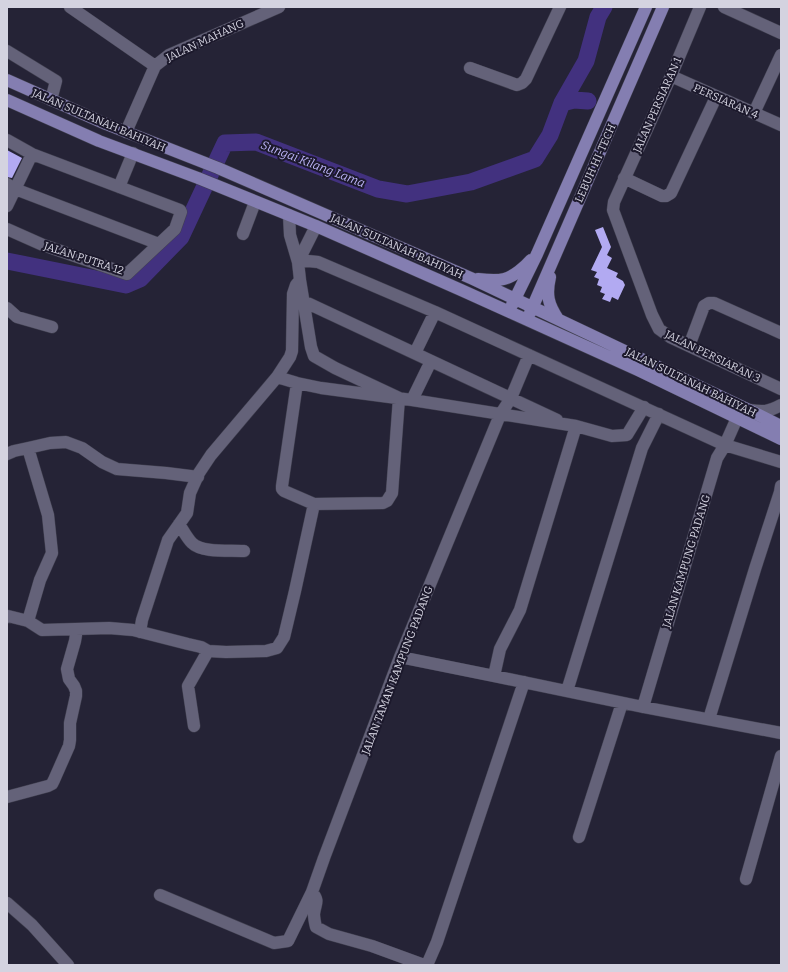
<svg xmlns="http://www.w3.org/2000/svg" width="788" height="972" font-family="Bitter,serif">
<rect width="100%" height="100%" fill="#252336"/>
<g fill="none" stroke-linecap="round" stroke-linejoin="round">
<path stroke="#42317f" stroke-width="17" d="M 562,103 L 574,100 L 588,101
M 7,261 L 126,285 L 140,279 L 181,237 L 225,143 L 256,142 L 378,189 L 407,194 L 471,182 L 535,159 L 550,135 L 562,103 L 586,61 L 598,17 L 604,7"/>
</g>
<path fill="#b2aaf2" d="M 7,150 L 22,158 L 12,178 L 7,177 Z
M 603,227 L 611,247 L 607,255 L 612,258 L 607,268 L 618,273 L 616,277 L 623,281 L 625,285 L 618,300 L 612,297 L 610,302 L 602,299 L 605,294 L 600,292 L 602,287 L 597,285 L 599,279 L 594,277 L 597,272 L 591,270 L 602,247 L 595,230 Z"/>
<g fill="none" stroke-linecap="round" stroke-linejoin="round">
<defs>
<path id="minor" d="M 70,7 L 155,66
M 700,7 L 671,76 L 614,202 L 613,210 L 652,315 L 659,329 L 670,337 L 781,389
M 724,7 L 781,33
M 7,51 L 56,81 L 51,100
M 470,68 L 517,85 L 522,83 L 526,79 L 560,7
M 671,76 L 781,125
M 754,113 L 781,55
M 126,132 L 155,66 L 169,55 L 279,7
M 7,140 L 32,154 L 180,210 L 181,212 L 175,229 L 127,274 L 43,245 L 7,229
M 624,178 L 662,196 L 666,196 L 671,193 L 716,97
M 7,184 L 15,189 L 159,244
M 119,187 L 133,153
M 7,206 L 32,154
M 243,234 L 255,202
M 298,262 L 308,261 L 318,262 L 435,312 L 725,445 L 781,462
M 298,262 L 316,226
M 303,301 L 557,420
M 7,308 L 17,317 L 52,327
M 689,346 L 704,306 L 709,303 L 714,303 L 781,333
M 415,353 L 435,312
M 277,377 L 297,383 L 321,388 L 412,400 L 576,426 L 612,436 L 627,435 L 644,407
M 297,383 L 282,486 L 282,489 L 284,491 L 314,504
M 412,400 L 431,361
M 749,410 C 763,412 768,412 781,405
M 7,454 L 14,451 L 28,448 L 50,443 L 66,442 L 82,448 L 102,462 L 117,469 L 166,473 L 198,477
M 179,524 C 183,530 187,538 192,543 C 202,553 229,550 244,551
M 7,617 L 8,616 L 28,621 L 42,630 L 109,628 L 133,630 L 188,644 L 201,647 L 208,651 L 226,652 L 266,651 L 277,648 L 284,637 L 295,591 L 314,504 L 383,503 L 387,501 L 392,493 L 399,398 L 335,368 L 314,356 L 311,347 L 300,280
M 28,621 L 40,580 L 52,553 L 48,515 L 28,448
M 140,632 L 142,620 L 168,540 L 187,513 L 190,493 L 199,473 L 211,455 L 277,377 L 290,357 L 292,351 L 293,294 L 296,285 L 300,280 L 298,262 L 290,235 L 289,215
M 400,657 L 494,676 L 643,707 L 781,733
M 494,676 L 500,649 L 520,610 L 576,426
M 567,691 L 642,448 L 659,414
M 643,707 L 717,458 L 725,445 L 737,418
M 709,719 L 755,569 L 780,492 L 781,486
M 194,726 L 188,686 L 208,651
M 7,797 L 48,786 L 52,784 L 54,780 L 69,746 L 70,740 L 70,723 L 76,696 L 76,691 L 74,686 L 69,679 L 67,669 L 75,641 L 77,629
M 579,837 L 622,703
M 746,879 L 781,756
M 160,895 L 274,943 L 288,941 L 312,892
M 7,903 L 32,925 L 68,965
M 424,965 L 372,946 L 329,934 L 316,927 C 315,923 314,918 314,914 C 315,903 320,902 312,892 L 324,858 L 400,657 L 500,415 L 511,398 L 529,355
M 427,965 L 437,942 L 524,682"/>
<path id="major" d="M 7,80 L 106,124 L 218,168 L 473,279 L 749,410 L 781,426
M 7,100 L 99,141 L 198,178 L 316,226 L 461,290 L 638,370 L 781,439
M 550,277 C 546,295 548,304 558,319
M 478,279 C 487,280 496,281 504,279 C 513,277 525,267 531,260
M 512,305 L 537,254 L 646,7
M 530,313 L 663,7"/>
</defs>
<use href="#minor" stroke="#414050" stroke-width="13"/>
<use href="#major" stroke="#414050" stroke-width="13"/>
<use href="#minor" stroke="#646279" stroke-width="12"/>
<use href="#major" stroke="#847eb1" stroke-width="12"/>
</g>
<g text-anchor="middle" stroke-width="4" stroke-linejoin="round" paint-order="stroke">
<g font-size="11" fill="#d4d3e0" stroke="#1c192c">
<text transform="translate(205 40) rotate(-25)" y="4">JALAN MAHANG</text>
<text transform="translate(726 101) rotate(24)" y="4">PERSIARAN 4</text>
<text transform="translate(657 105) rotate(-66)" y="4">JALAN PERSIARAN 1</text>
<text transform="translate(99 120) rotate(23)" y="4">JALAN SULTANAH BAHIYAH</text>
<text transform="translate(595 163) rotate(-66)" y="4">LEBUH HI-TECH</text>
<text transform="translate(397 246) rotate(24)" y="4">JALAN SULTANAH BAHIYAH</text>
<text transform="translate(84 258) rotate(18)" y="4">JALAN PUTRA 12</text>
<text transform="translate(713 356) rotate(26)" y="4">JALAN PERSIARAN 3</text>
<text transform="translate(691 382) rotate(26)" y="4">JALAN SULTANAH BAHIYAH</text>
<text transform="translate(686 561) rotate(-73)" y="4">JALAN KAMPUNG PADANG</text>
<text transform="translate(397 670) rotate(-69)" y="4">JALAN TAMAN KAMPUNG PADANG</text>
</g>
<g font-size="12" font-style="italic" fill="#bfb7fb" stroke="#1c192c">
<text transform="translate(313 164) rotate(21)" y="4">Sungai Kilang Lama</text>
</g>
</g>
<rect width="788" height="972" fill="none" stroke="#d4d3e0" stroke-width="16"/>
</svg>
